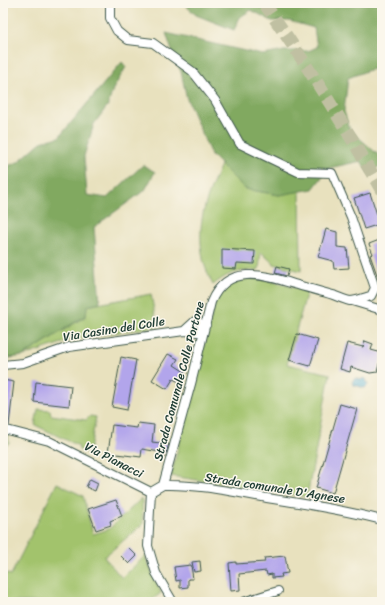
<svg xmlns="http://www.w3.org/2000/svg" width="385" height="605" font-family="Sriracha,sans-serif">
<rect width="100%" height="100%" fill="#fbf7ec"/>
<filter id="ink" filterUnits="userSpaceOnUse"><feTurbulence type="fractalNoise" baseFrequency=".025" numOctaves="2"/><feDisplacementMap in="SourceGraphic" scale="8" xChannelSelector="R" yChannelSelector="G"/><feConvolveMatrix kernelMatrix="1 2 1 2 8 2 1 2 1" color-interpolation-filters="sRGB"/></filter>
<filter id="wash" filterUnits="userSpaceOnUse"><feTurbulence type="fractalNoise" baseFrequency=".012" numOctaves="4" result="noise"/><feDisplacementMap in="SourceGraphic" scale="16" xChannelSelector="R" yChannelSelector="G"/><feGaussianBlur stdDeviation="0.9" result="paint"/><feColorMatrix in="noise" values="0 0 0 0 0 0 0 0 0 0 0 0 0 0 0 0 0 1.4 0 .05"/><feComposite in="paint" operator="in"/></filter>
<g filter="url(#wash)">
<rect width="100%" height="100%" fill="#e8e1be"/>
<path fill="#a2c36c" stroke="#608050" d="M 221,165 L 245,189 L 279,195 L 300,191 L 301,271 L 274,264 L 261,252 L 259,269 L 258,270 C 236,271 230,272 213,285 C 209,277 205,268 203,259 C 196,221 206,199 221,165 Z
M 260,278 L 307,291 L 287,364 L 330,374 L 307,497 L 171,476 L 215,302 C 217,298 219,293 221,290 C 230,280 247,279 260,278 Z
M 151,294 L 157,327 L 111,333 L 68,341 L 23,356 L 86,316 L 87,306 Z
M 38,409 L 50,410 L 51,415 L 86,420 L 90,416 L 96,417 L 89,454 L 78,449 L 79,446 L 35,425 Z
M 3,432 L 8,434 L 9,443 L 3,447 Z
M 57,483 L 83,496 L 93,534 L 109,529 L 142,498 L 143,524 L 104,557 L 122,578 L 145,556 L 161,593 L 149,602 L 3,602 L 3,572 L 11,575 Z"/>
<path fill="#81a960" stroke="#50734a" d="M 183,3 L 382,3 L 382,68 L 369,70 L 348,78 L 344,111 L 350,130 L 382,158 L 382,164 L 369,174 L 361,161 L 329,168 L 313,189 L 279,195 L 245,189 L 211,155 L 187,99 L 181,72 L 172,51 L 166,33 L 263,55 L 284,51 L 308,51 L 317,47 L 314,28 L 289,21 L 272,21 L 251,10 L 240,17 L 234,30 L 196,15 Z
M 122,62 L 126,67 L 113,89 L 108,105 L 94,124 L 84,156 L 87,195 L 107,198 L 143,165 L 155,172 L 145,190 L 94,227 L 100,303 L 87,306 L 86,315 L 23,356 L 3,359 L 3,168 L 18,162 L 41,142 L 59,137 Z"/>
<path fill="#50aacd" stroke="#387480" d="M 355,378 L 361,380 L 363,378 L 366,379 L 368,385 L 365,388 L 354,385 L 352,382 Z"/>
<g id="blocks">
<path fill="#b2a5eb" d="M 370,193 L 380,224 L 364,229 L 354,198 Z
M 326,229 L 337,232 L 337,247 L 347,248 L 349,268 L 334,269 L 333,261 L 318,257 Z
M 382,239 L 382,286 L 381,286 L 370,255 L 373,254 L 369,244 Z
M 222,249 L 255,251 L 254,264 L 237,263 L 236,269 L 222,268 Z
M 277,266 L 289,269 L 287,276 L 275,273 Z
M 297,334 L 318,340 L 310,366 L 289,360 Z
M 365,341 L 373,344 L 371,350 L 382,353 L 377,372 L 370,373 L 351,367 L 350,372 L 340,369 L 347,343 L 363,347 Z
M 168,354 L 178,359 L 174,365 L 185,372 L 179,382 L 173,379 L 167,389 L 152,380 Z
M 121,357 L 136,360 L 127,410 L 112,407 Z
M 3,380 L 14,382 L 9,425 L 3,424 Z
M 36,382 L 71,386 L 69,406 L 34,402 Z
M 340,404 L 357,409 L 333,493 L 316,488 Z
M 138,423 L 154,425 L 152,442 L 169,444 L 166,453 L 142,449 L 141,457 L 108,453 L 112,425 L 137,428 Z
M 90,479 L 98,483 L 95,491 L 86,487 Z
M 116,500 L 122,516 L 110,521 L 111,525 L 96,530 L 88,509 Z
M 129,548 L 137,556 L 129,564 L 121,556 Z
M 285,556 L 288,573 L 281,574 L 282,577 L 272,578 L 272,574 L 267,575 L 266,571 L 239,574 L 240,590 L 231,591 L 229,563 L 236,562 L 236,564 L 265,562 L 264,558 Z
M 200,561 L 201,571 L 194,572 L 192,562 Z
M 191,565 L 193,579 L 188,579 L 188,587 L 180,588 L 180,580 L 176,581 L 174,567 Z"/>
</g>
</g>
<g filter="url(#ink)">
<use href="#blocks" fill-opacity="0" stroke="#3d5649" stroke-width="1"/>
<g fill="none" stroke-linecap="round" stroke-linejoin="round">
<path stroke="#c0c0a2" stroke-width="13" stroke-dasharray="13 6" stroke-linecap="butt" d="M 264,3 C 306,63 346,127 382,191"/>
<defs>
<path id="minor" d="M 110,3 L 110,18 L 117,31 L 128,40 L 153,43 L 192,71 L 215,100 L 240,144 L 298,172 L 332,173 L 351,217 L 375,288 L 371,296 C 365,297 357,301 350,301 C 345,300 338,297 333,295 C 320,291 307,288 294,284 C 262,274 227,264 211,302 L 191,384 L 163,485 L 151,492
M 352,301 L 382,310
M 184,331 L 195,321 L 206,325
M 3,365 L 23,363 L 69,347 L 184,331 L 197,332 L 206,325
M 3,429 L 49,441 L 151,492
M 163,485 C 198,484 233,492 267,498 C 306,504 344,510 382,520
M 151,492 L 148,546 L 156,573 L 173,602
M 243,602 L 278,591"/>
</defs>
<use href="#minor" stroke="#3d5649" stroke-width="10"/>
<use href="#minor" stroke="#fff" stroke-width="8"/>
</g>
</g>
<g text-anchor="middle" stroke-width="3" stroke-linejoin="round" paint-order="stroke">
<g font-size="12" fill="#1f3d34" stroke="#fbf7ec">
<text transform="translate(114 329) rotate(-9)" y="4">Via Casino del Colle</text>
<text transform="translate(179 381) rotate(-75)" y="4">Strada Comunale Colle Portone</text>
<text transform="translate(114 460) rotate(27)" y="4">Via Pianacci</text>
<text transform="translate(275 488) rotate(9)" y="4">Strada comunale D'Agnese</text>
</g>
</g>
<rect width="385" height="605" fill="none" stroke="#fbf7ec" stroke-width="16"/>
</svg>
